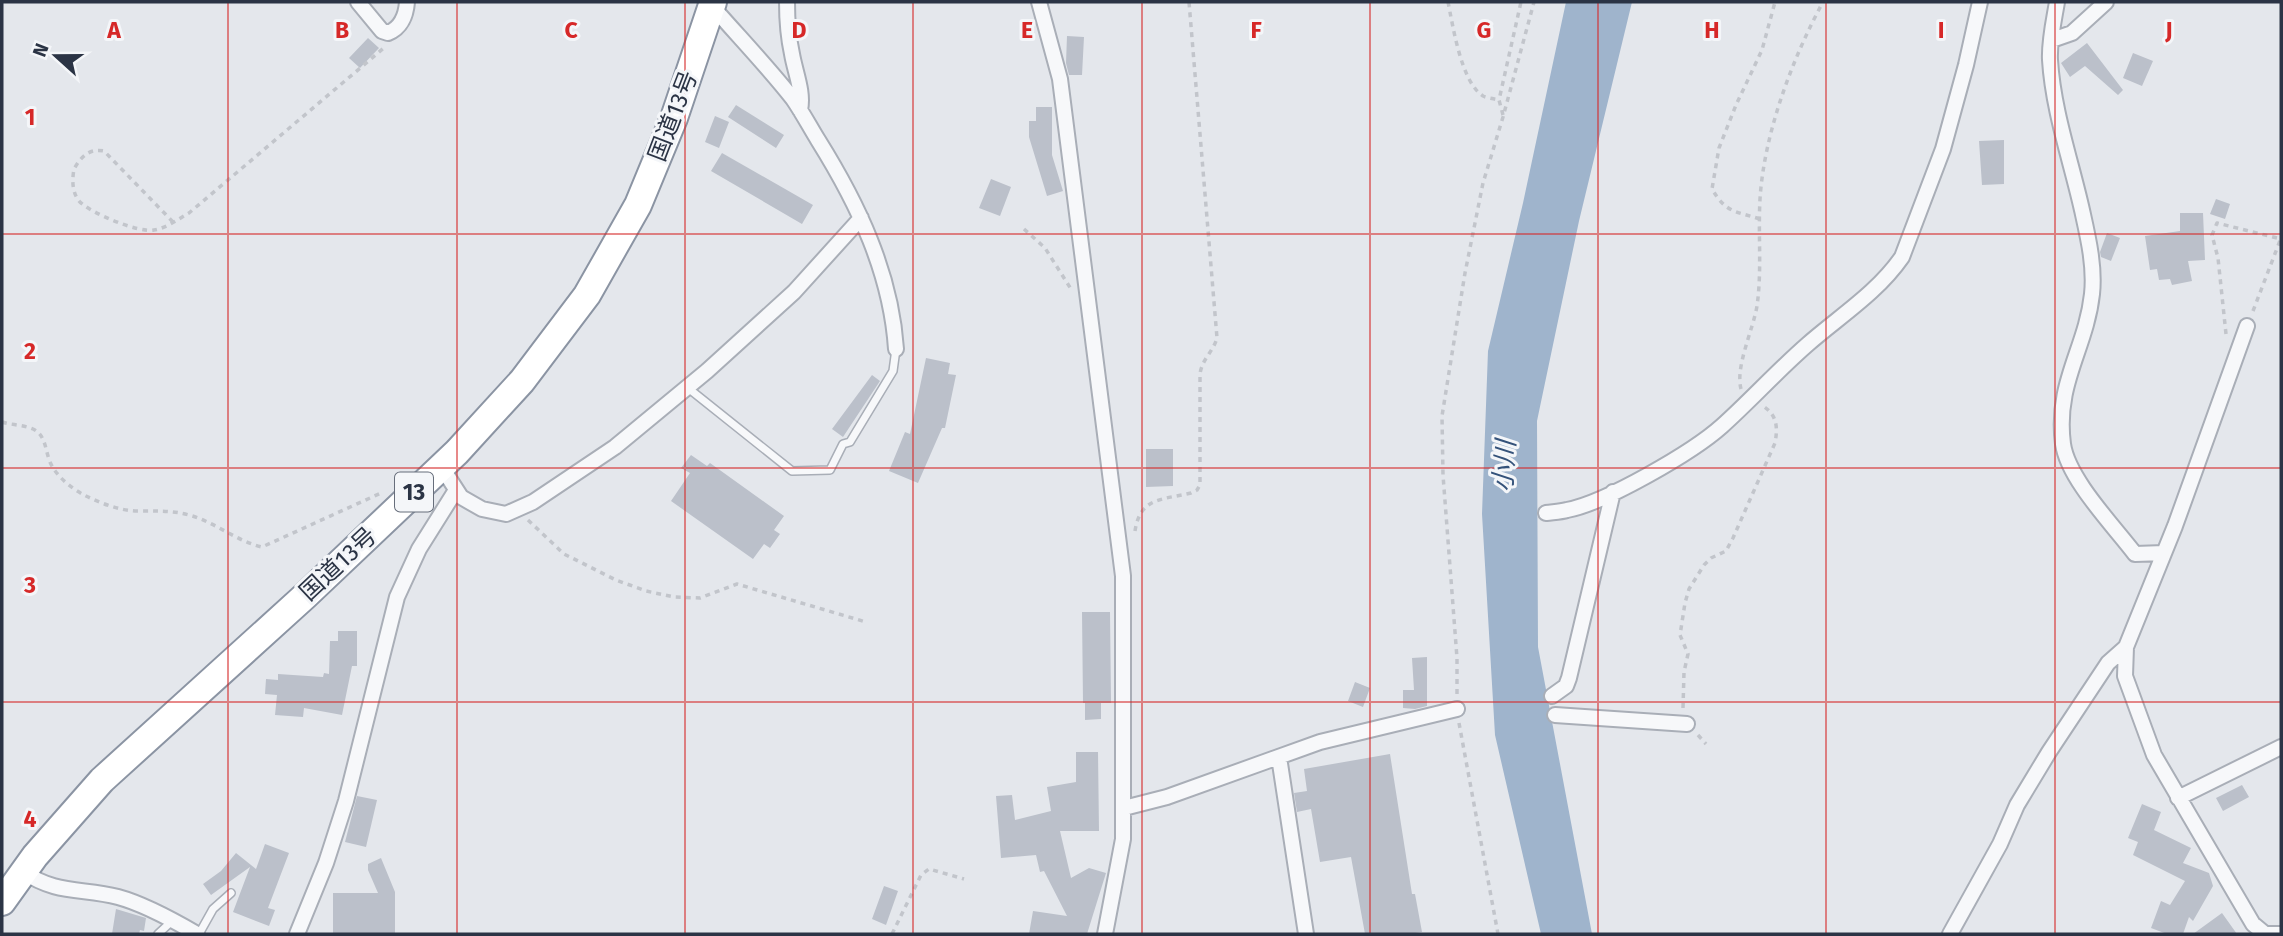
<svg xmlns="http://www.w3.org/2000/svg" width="2283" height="936" font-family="'Fira Sans','Noto Sans JP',sans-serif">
<rect width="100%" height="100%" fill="#e4e7ec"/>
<path fill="#9fb4cc" d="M 1566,2 L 1632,2 L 1579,221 L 1537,421 L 1538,647 L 1592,934 L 1541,934 L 1495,735 L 1482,514 L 1488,351 L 1523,203 Z"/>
<path fill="#bbc0ca" d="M 1067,36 L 1084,37 L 1082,75 L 1069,75 L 1066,63 Z
M 368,38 L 379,48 L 360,68 L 349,58 Z
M 2087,43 L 2123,90 L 2118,95 L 2085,66 L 2070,77 L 2061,63 Z
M 2133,53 L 2153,61 L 2142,86 L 2123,78 Z
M 736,105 L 784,135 L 776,148 L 728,117 Z
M 1036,107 L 1052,107 L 1052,155 L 1063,191 L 1047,196 L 1029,137 L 1029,121 L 1036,121 Z
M 715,116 L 729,122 L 719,148 L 705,142 Z
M 2004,140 L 2004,184 L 1982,185 L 1979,141 Z
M 722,153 L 813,205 L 802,224 L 711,171 Z
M 991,179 L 1011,187 L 1000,216 L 979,208 Z
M 2216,199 L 2230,204 L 2225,219 L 2210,214 Z
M 2180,213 L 2203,213 L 2205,260 L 2188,261 L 2192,281 L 2172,285 L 2170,279 L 2159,280 L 2157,269 L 2150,270 L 2145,236 L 2180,231 Z
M 2107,233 L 2120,238 L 2111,261 L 2101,257 L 2100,252 Z
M 926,358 L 950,363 L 948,374 L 956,375 L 945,428 L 942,428 L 918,483 L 889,471 L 905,432 L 910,434 Z
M 872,375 L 880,381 L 843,437 L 832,429 Z
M 1146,449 L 1173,449 L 1173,486 L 1146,487 Z
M 691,455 L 707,466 L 710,463 L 784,516 L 774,530 L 780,534 L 770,548 L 764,544 L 753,559 L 671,501 L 690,473 L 681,468 Z
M 1082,612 L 1110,612 L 1111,703 L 1101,703 L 1101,719 L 1085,720 L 1085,703 L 1083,703 Z
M 338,631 L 357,631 L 357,666 L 352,666 L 342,715 L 304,708 L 303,717 L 275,715 L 277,695 L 265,694 L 266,679 L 278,680 L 278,674 L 323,677 L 324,673 L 329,674 L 330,641 L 338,641 Z
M 1427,657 L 1427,706 L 1415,709 L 1403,708 L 1403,690 L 1414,690 L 1412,658 Z
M 1355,682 L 1370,688 L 1363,707 L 1348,701 Z
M 1076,752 L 1098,752 L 1099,831 L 1060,831 L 1071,878 L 1089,868 L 1106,873 L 1087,934 L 1029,934 L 1033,911 L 1067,916 L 1044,871 L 1040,872 L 1036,855 L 1001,858 L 996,796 L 1012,795 L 1015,820 L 1051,811 L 1047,787 L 1076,782 Z
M 1390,754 L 1412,894 L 1415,894 L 1422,932 L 1409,934 L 1365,934 L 1351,857 L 1320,862 L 1311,809 L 1297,812 L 1294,793 L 1307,791 L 1304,769 Z
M 2242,785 L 2249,797 L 2223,811 L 2216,798 Z
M 357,796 L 377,800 L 366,847 L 345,842 Z
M 2142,804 L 2161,812 L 2154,830 L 2191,848 L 2183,863 L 2209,873 L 2213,886 L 2193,921 L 2189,917 L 2183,934 L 2167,934 L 2151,928 L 2161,901 L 2170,905 L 2185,881 L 2133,855 L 2138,842 L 2128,838 Z
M 265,844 L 289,853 L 268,908 L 275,910 L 269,926 L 233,912 L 250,867 L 211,895 L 203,884 L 221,871 L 236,853 L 256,869 Z
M 381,858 L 395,892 L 395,934 L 333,934 L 333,893 L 378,893 L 368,870 L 368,864 Z
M 884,886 L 898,891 L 886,925 L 872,919 Z
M 116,909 L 146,918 L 144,931 L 140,930 L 139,934 L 112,934 Z
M 2222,913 L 2237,934 L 2193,934 Z"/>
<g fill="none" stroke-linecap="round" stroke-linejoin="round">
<defs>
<path id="lane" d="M 688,388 L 792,471 L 830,470 L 843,444 L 850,442 L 893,371 L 896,349
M 158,934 L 172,921
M 199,934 L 213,909 L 231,893"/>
<path id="street" d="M 358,2 L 382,31 L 388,33 C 401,28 406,15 407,2
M 787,2 C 787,19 788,36 792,54 C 795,72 804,92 800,110
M 1039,2 L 1060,79 L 1123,576 L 1123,839 L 1105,934
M 2057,2 C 2054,20 2049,41 2050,60 C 2053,110 2071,161 2082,210 C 2088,237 2095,266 2092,294 C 2086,349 2055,383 2063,444 C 2068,479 2113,525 2135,554 L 2164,553
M 712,6 C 739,37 768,67 793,99 C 802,112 810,127 818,140 C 858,204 891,273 896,349
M 2052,40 L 2072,33 L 2106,2
M 2247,326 L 2175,526 L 2126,647 L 2125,676 L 2154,755 L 2253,924 L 2265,934 L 2281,934
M 441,466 L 461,497 L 482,509 L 506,514 L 533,502 L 615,447 L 707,371 L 794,292 L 861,218
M 1546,513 C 1553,512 1560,512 1567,510 C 1605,503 1693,452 1722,426 C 1751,400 1778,370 1808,344 C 1840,316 1877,293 1902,257 L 1943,149 L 1966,65 L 1980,2
M 1552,696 L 1566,686 L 1569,678 L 1613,492
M 1555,715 L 1687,724
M 1279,757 L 1306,934
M 2178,798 L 2281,747
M 1124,808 L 1167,797 L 1320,742 L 1457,709
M 24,872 C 55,894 83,888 118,897 C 144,904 173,920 197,934
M 297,934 L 326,863 L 346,801 L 397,597 L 419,549 L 456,490
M 1950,934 L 2000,844 L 2017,805 L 2049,752 L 2108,663 L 2126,647"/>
<path id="highway" d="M 2,902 L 35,856 L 102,780 L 305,596 L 457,452 L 522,381 L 587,295 L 638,205 L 674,118 L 713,2"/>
</defs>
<use href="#lane" stroke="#a9aeb7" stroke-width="10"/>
<use href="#street" stroke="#a9aeb7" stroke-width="18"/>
<use href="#highway" stroke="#8b94a3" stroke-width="30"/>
<path stroke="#c2c5cb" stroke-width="3.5" stroke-dasharray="5 5" stroke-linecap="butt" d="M 1448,2 C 1453,26 1461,82 1483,96 C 1487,98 1495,99 1499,100
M 1503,115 L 1499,100 L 1521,2
M 1760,219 C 1735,211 1726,213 1712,189 L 1719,148 L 1736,105 L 1762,50 L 1775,2
M 173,222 L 104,151 C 89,148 81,157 74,169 C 72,180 72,192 79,201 C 90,213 138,233 154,230 C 167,228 178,219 189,213 L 385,47
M 1024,229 L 1045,248 L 1071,289
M 2253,311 L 2281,238
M 2226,334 L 2218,258 L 2212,235 L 2217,223 L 2281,239
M 1741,389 C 1735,367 1753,330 1757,306 C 1762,271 1758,235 1760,199 C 1764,134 1792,59 1823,2
M 2,422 C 12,425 24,425 33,429 C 46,435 45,450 50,462 C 56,476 71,488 84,495 C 100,503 118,510 135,511 C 154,511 171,510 189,515 C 215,522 236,541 262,547 L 381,493
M 528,520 L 564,554 L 616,580 L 646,591 L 674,597 L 700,598 L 737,584 L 866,622
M 1135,531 C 1140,497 1162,500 1191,493 L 1197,490 L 1200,485 L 1200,374 C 1202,359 1213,352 1217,338 L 1189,2
M 1457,694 L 1457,658 L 1443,475 L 1442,416 L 1465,273 L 1483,183 L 1503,117 L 1534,2
M 1683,708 L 1684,672 L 1688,654 L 1680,635 L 1685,603 L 1689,589 L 1704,565 L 1711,558 L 1726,551 L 1733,538 L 1775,443 C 1778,427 1777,415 1763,406
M 1459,723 L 1498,934
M 1698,735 L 1706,744
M 892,934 L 921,875 L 929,869 L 964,879"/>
<use href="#lane" stroke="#f7f8fa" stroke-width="7"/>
<use href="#street" stroke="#f7f8fa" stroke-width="14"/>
<use href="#highway" stroke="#fff" stroke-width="26"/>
</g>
<path fill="none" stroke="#d62828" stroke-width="2" stroke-opacity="0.55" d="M 228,2 L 228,934M 457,2 L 457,934M 685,2 L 685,934M 913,2 L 913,934M 1142,2 L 1142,934M 1370,2 L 1370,934M 1598,2 L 1598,934M 1826,2 L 1826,934M 2055,2 L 2055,934M 2,234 L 2281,234M 2,468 L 2281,468M 2,702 L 2281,702"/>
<g text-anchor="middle" stroke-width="6" stroke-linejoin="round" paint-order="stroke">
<rect fill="#f4f6f9" stroke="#676e7b" stroke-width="2" x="395" y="472.5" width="38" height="39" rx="5"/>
<g font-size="23" font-weight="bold" fill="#2b3445">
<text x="414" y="500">13</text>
</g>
<g font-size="24" fill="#2b3445" stroke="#f4f6f9">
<text transform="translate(673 116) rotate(-69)" y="8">国道13号</text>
<text transform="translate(338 564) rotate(-43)" y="8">国道13号</text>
</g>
<g font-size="26" font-style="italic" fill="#34527a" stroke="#f4f6f9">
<text transform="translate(1504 466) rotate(-86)" y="9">小川</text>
</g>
</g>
<g font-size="23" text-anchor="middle" font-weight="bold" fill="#d62828" stroke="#f4f6f9" stroke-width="6" stroke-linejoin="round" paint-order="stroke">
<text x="114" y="38">A</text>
<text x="342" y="38">B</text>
<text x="571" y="38">C</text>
<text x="799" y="38">D</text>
<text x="1027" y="38">E</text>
<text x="1256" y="38">F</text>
<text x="1484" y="38">G</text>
<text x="1712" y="38">H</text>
<text x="1941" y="38">I</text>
<text x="2169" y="38">J</text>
<text x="30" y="125">1</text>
<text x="30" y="359">2</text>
<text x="30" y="593">3</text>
<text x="30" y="827">4</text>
</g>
<rect width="2283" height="936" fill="none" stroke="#2b3445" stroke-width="7"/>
<g transform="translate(56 56) rotate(291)" stroke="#f4f6f9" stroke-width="5" paint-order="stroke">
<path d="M0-5L12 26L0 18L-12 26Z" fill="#2b3445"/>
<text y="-10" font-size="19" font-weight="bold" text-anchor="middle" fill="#2b3445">N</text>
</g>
</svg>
